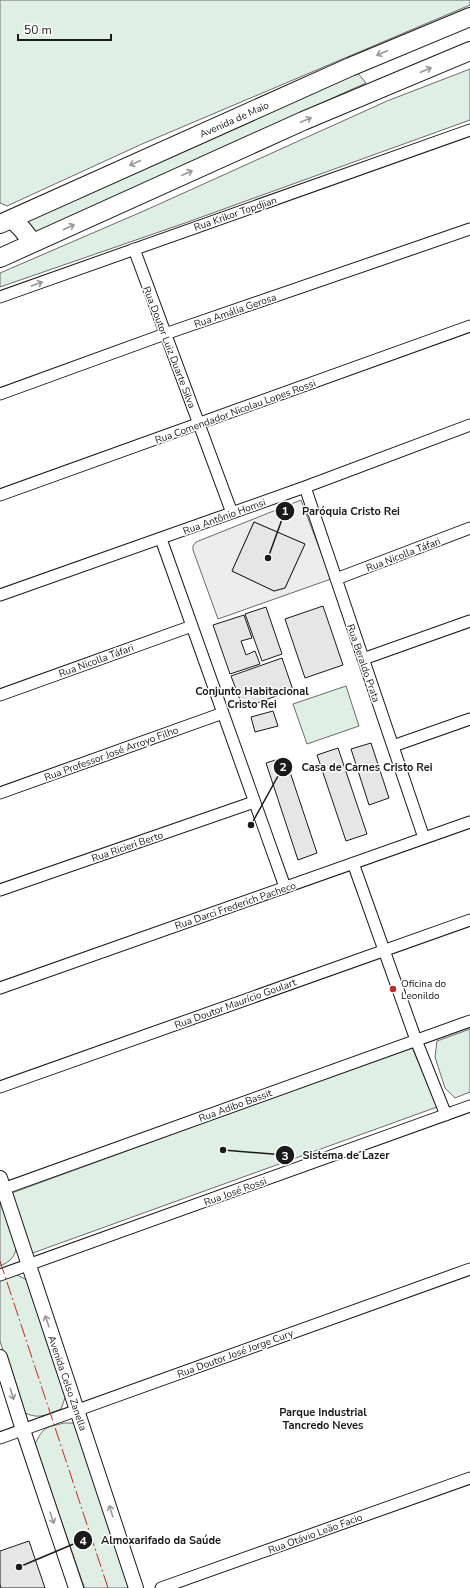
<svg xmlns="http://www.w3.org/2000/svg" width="470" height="1588" font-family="'Nunito Sans',sans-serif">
<rect width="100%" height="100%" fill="#fff"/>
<path fill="#e0efe3" stroke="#6a6a6a" d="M 0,0 L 470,0 L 470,5 L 142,144 L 7,206 L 0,203 Z
M 470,69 L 470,120 L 185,223 L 0,287 L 0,273 L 146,210 L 387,101 Z
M 356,71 L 366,83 L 34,233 L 26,220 Z
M 346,686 L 359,726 L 307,744 L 293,704 Z
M 470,1029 L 470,1092 L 455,1098 L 445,1088 L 435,1057 L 437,1041 Z
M 412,1047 L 437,1107 L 30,1254 L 9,1194 Z
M 0,1204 L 3,1206 C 11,1227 30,1254 0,1266 Z
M 17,1275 L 27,1280 L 66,1395 L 61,1409 C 45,1415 39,1420 23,1412 L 0,1341 L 0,1279 Z
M 64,1423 L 76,1423 L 130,1584 L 128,1588 L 85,1588 L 82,1581 L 35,1444 C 44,1426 45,1428 64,1423 Z"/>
<path fill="#ededed" stroke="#6a6a6a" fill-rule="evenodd" d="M 301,500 L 331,579 L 218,619 L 193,550 L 193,546 L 196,542 ZM 254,522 L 305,544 L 285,588 L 274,591 L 232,571 Z"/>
<path fill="#e6e6e6" stroke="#1a1a1a" d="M 254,522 L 305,544 L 285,588 L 274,591 L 232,571 Z
M 323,606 L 343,665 L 305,678 L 285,619 Z
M 266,607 L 282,654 L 262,661 L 245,614 Z
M 244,615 L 252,638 L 241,641 L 246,655 L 255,651 L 260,664 L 230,674 L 213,625 Z
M 282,658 L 293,690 L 243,708 L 231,676 Z
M 273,711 L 278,726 L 255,732 L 251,717 Z
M 371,743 L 389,798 L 369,805 L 351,749 Z
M 338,748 L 367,834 L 346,841 L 317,755 Z
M 285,757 L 317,853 L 298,860 L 266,763 Z
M 29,1541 L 45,1588 L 1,1588 L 0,1584 L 0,1551 Z"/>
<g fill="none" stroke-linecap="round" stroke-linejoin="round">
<defs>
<path id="minor" d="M 134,249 L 232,513
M 0,297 L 470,130
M 0,394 L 165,334 L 470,229
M 305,487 L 424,838
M 0,495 L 470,326
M 161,539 L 285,887
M 336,579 L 470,528
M 0,595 L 305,487 L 470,425
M 363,659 L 470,621
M 0,695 L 192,626
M 393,746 L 470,719
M 0,793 L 223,713
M 353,863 L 416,1040 L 446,1115
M 0,890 L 254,802
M 0,988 L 470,822
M 0,1087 L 470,920
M 0,1190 L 470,1021
M 0,1275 L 470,1106
M 0,1438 L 470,1269
M 161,1588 L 470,1478"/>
<path id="tertiary" d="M 0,1178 L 136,1588
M 0,1357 L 23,1430 L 76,1588"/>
<path id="primary" d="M 12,219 L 22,229 L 33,243
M 0,224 L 350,67 L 470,17
M 0,258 L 303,121 L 470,51"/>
</defs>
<use href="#minor" stroke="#1a1a1a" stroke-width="13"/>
<use href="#tertiary" stroke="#1a1a1a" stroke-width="16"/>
<use href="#primary" stroke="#1a1a1a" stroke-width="20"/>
<use href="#minor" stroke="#fff" stroke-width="11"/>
<use href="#tertiary" stroke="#fff" stroke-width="14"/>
<use href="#primary" stroke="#fff" stroke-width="18"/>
<path stroke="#c62828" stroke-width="1" stroke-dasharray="14 3 2 3" stroke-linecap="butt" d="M 0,1261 L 108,1588"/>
</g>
<defs><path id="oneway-shaft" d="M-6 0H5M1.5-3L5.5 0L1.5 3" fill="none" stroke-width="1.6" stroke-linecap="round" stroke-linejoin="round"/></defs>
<g stroke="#989898">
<use href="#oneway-shaft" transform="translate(382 53) rotate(157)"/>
<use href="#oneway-shaft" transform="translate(426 70) rotate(-23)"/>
<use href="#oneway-shaft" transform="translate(306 120) rotate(-23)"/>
<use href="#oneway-shaft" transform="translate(135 163) rotate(156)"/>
<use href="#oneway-shaft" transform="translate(187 173) rotate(-24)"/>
<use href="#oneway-shaft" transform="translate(69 227) rotate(-24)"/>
<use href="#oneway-shaft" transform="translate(37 284) rotate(-20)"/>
<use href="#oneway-shaft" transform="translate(47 1321) rotate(-109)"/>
<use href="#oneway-shaft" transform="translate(12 1394) rotate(73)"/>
<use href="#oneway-shaft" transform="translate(111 1511) rotate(-108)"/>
<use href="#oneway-shaft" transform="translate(52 1518) rotate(71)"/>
</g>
<circle fill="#c62828" stroke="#fff" stroke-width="1.5" cx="393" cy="989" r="4"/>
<g text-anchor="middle" stroke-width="3" stroke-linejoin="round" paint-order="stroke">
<g font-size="10" fill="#1a1a1a" stroke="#fff">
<text transform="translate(234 119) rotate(-24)" y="4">Avenida de Maio</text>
<text transform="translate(235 213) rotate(-19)" y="4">Rua Krikor Topdjian</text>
<text transform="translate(235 310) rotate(-19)" y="4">Rua Amália Gerosa</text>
<text transform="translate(170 347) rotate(69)" y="4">Rua Doutor Luiz Duarte Silva</text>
<text transform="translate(235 411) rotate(-20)" y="4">Rua Comendador Nicolau Lopes Rossi</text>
<text transform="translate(224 516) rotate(-20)" y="4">Rua Antônio Homsi</text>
<text transform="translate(403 554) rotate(-21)" y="4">Rua Nicolla Táfari</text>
<text transform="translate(96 660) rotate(-20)" y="4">Rua Nicolla Táfari</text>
<text transform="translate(364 663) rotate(71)" y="4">Rua Beraldo Prata</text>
<text transform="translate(111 753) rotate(-20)" y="4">Rua Professor José Arroyo Filho</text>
<text transform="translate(127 846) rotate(-19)" y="4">Rua Ricieri Berto</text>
<text transform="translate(235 905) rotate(-19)" y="4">Rua Darci Frederich Pacheco</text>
<text transform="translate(235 1003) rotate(-20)" y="4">Rua Doutor Maurício Goulart</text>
<text transform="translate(235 1105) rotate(-20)" y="4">Rua Adibo Bassit</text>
<text transform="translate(235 1191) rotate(-20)" y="4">Rua José Rossi</text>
<text transform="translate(235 1353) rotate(-20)" y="4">Rua Doutor José Jorge Cury</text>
<text transform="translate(68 1383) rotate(71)" y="4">Avenida Celso Zanella</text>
<text transform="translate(315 1533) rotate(-20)" y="4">Rua Otávio Leão Facio</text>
</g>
<g font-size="10" fill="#1a1a1a" stroke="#fff" text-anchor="start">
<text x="401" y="987">Oficina do<tspan x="401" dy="12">Leonildo</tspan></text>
</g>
<g font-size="11" font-weight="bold" fill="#1a1a1a" stroke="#fff">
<text x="252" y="695">Conjunto Habitacional<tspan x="252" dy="13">Cristo Rei</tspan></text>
<text x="323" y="1416">Parque Industrial<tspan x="323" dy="13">Tancredo Neves</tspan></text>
</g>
</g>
<path fill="none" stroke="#1a1a1a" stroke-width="1.5" d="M268 558L285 511M251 825L283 767M223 1150L285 1155M19 1567L83 1540"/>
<g fill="#1a1a1a" stroke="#fff" stroke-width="1.5">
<circle cx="268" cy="558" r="4"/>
<circle cx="251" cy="825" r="4"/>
<circle cx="223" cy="1150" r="4"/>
<circle cx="19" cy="1567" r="4"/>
<circle cx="285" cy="511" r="10"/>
<circle cx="283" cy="767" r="10"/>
<circle cx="285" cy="1155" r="10"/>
<circle cx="83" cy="1540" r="10"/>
</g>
<g font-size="12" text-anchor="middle" font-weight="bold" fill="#fff">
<text x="285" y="515">1</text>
<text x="283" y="771">2</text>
<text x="285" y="1160">3</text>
<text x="83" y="1545">4</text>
</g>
<g font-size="11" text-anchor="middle" font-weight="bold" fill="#1a1a1a" stroke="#fff" stroke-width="3" stroke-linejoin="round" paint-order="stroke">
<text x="351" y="515">Paróquia Cristo Rei</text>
<text x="367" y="771">Casa de Carnes Cristo Rei</text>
<text x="346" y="1159">Sistema de Lazer</text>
<text x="161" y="1544">Almoxarifado da Saúde</text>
</g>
<path d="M18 34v6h93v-6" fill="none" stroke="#1a1a1a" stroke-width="2"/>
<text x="24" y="34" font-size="12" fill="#1a1a1a" stroke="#ffffff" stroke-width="3" paint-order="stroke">50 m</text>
</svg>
